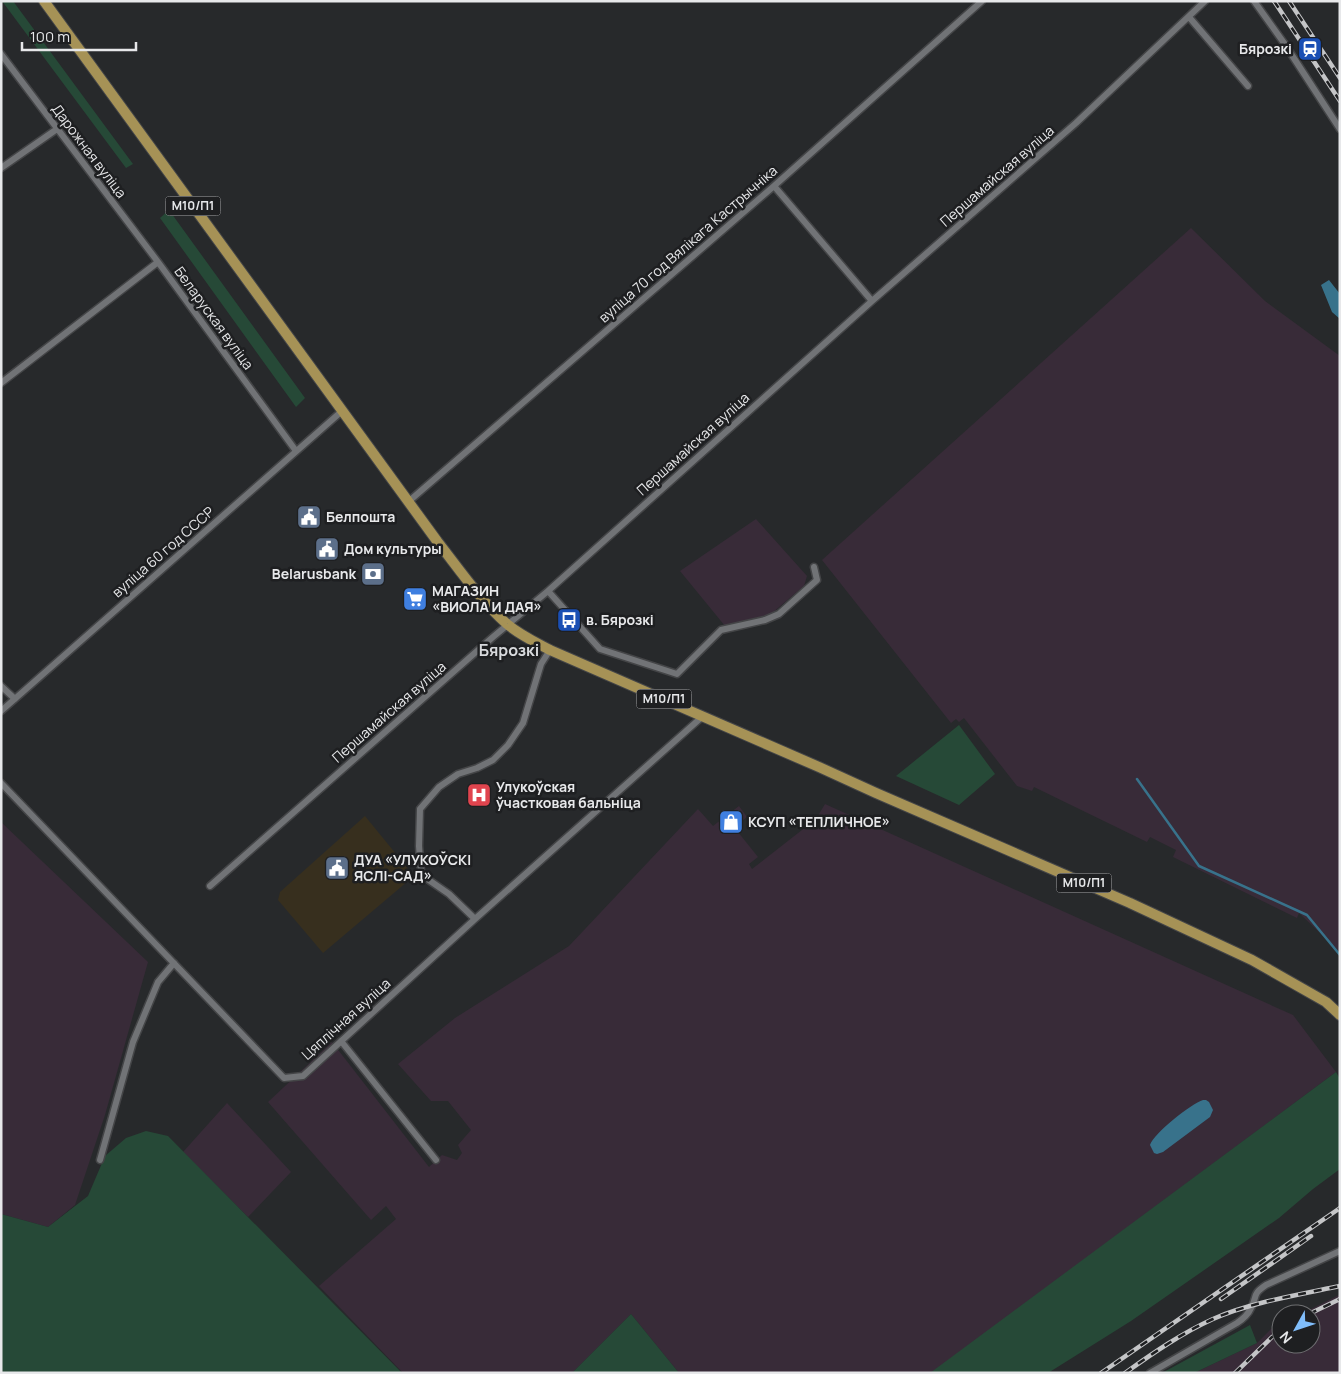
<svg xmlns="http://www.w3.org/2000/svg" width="1341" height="1374" font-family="Manrope,sans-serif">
<rect width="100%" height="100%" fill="#27292b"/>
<path fill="#382b38" d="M 1191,228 L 1265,301 L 1340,356 L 1340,952 L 1299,913 L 1297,918 L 1173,857 L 1176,850 L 1150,837 L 1147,842 L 1034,787 L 1032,791 L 1017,786 L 964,718 L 959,722 L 956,719 L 951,723 L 822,560 Z
M 756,519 L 807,576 L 804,586 L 771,614 L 725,626 L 680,571 Z
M 825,804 L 1293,1015 L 1336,1072 L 932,1373 L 679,1373 L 631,1314 L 572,1373 L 403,1373 L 319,1286 L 396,1219 L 386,1206 L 371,1220 L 268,1102 L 332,1042 L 429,1167 L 442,1155 L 457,1160 L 462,1153 L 458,1145 L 471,1130 L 448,1101 L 431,1101 L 398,1064 L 455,1018 L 569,946 L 698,809 L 713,826 L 739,806 L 747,817 L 734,827 L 758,857 L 749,864 L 752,869 L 816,819 Z
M 1,822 L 148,962 L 105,1115 L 75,1205 L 48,1227 L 1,1214 Z
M 227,1103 L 291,1172 L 248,1217 L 183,1152 Z
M 1339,1295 L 1340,1373 L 1194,1373 L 1257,1343 L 1271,1329 L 1281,1324 L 1281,1344 L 1311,1344 L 1311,1314 L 1301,1314 Z"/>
<path fill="#372f1e" d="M 365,816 L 414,876 L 323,953 L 278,900 L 280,892 Z"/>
<path fill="#264937" d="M 2,1 L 13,1 L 133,164 L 126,168 Z
M 169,210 L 305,398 L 296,407 L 160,218 Z
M 959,725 L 995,774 L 959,805 L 896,776 Z
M 1336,1072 L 1340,1079 L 1340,1169 L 1313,1189 L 1279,1218 L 1131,1321 L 1048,1373 L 930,1373 Z
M 146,1131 L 168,1136 L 402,1373 L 1,1373 L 1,1214 L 48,1227 L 88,1196 L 105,1156 L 126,1138 Z
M 631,1314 L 679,1373 L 572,1373 Z
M 1250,1325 L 1257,1343 L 1194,1373 L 1162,1373 Z"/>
<path fill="#38728b" d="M 1329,280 L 1340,294 L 1340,319 L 1332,312 L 1321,285 Z
M 1203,1100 L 1206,1100 L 1209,1102 L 1213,1110 L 1210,1117 L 1163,1152 L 1157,1154 L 1154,1153 L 1150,1145 C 1154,1133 1191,1104 1203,1100 Z"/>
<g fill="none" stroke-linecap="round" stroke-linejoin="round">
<path stroke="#38728b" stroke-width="2.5" d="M 1137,779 L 1199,866 L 1307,915 L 1340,955"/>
<defs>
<path id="minor" d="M 1254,1 L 1284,43 L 1340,129
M 1189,17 L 1248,86
M 1,54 L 158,262
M 1,168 L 57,129
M 774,186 L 872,301
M 1,383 L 158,262 L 296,451
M 408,502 L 774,186 L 982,1
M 548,591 L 600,649 L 677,674 L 721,630 L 765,620 L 779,614 L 817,580 L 814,567
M 1,686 L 15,699
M 1,711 L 342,411
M 1,783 L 284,1078 L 303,1076 L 475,919 L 703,716
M 210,886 L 493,637 L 548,591 L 872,301 L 1076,123 L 1205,1
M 475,919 L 449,894 L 423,876 L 421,872 L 419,846 L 420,809 L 439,787 L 458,774 L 477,768 L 493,760 L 508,745 L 523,723 L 541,664 L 550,650
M 341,1041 L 436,1160
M 100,1160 L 133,1042 L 158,982 L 174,963
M 1150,1373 L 1237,1323 C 1243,1319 1248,1315 1251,1308 C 1258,1296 1251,1295 1266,1285 L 1340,1251"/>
<path id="primary" d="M 44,1 L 437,541 C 459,569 480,600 507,624 C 520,635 535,642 550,650 L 819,767 L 876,793 L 1130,903 L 1252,960 L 1326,1002 L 1340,1015"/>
</defs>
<use href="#minor" stroke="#444547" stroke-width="9"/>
<use href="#primary" stroke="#444547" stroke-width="12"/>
<use href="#minor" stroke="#717376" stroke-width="6"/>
<use href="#primary" stroke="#a69256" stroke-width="10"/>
<defs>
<path id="rail" d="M 1274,1 L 1340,101
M 1289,1 L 1340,78
M 1221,1299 L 1311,1236
M 1309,1314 L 1340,1299
M 1101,1373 L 1340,1208
M 1125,1373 C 1153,1353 1182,1333 1213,1319 C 1248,1303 1302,1294 1340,1286
M 1235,1373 L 1272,1337 L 1281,1331"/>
</defs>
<use href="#rail" stroke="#c4c5c7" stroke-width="4.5"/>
<use href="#rail" stroke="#1e1f21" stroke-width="2.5" stroke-dasharray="8" stroke-linecap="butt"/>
</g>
<defs>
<symbol id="station-square" viewBox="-11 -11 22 22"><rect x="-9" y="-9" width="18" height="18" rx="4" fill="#1a4fb4" stroke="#1e1f21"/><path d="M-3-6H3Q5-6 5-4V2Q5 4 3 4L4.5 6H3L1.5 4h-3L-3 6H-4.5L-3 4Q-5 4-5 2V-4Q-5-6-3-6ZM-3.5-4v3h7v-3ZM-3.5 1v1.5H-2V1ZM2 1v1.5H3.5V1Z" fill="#fff"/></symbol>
<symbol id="civic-square" viewBox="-11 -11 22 22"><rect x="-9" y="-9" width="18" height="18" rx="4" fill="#5c6f8a" stroke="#1e1f21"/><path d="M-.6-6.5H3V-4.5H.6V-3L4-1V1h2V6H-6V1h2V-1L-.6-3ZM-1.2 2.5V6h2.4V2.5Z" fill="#fff"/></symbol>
<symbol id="bank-square" viewBox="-11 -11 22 22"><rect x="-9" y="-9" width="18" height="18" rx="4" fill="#5c6f8a" stroke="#1e1f21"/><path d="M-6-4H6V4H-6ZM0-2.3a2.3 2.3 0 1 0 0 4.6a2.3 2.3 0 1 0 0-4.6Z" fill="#fff"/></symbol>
<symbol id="supermarket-square" viewBox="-11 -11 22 22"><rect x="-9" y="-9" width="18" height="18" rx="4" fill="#3f7fe0" stroke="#1e1f21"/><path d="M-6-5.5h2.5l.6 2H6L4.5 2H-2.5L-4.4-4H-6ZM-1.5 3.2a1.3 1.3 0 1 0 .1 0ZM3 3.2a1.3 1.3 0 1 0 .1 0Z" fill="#fff"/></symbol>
<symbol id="bus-square" viewBox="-11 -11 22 22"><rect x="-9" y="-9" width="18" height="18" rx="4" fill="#1a4fb4" stroke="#1e1f21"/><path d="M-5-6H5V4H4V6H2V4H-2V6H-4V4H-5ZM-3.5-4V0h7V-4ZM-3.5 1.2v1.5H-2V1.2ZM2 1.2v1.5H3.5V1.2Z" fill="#fff"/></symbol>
<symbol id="hospital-square" viewBox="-11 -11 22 22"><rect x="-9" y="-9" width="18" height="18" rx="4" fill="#e0444e" stroke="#1e1f21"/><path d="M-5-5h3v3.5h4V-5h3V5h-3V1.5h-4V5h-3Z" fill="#fff"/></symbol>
<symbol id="shop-square" viewBox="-11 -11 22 22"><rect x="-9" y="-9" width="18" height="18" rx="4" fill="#3f7fe0" stroke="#1e1f21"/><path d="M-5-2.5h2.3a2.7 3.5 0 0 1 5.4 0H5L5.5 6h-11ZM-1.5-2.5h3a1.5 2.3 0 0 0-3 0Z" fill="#fff"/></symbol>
</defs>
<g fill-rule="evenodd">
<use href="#station-square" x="1296" y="35" width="28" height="28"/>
<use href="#civic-square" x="295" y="503" width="28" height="28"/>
<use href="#civic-square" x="313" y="535" width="28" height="28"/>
<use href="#bank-square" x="359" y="560" width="28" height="28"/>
<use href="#supermarket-square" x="401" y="585" width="28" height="28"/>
<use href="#bus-square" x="555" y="606" width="28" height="28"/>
<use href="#hospital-square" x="465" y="781" width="28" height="28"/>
<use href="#shop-square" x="717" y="808" width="28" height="28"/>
<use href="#civic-square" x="323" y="854" width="28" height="28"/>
</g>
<g text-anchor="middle" stroke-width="5" stroke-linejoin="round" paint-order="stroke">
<g fill="#1e1f21" stroke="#abacae" stroke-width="1">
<rect x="165.5" y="196.5" width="55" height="19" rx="4"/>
<rect x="636.5" y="689.5" width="55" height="19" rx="4"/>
<rect x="1056.5" y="873.5" width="55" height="19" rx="4"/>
</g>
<g font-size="12" font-weight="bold" fill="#e7e8ea">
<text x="193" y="210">М10/П1</text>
<text x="664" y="703">М10/П1</text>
<text x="1084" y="887">М10/П1</text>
</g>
<g font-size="14" font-weight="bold" fill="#e7e8ea" stroke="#1e1f21" text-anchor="start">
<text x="1292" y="54" text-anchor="end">Бярозкі</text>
<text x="326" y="522">Белпошта</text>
<text x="344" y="554">Дом культуры</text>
<text x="356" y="579" text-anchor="end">Belarusbank</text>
<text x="432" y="596">МАГАЗИН<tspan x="432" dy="16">«ВИОЛА И ДАЯ»</tspan></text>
<text x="586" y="625">в. Бярозкі</text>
<text x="496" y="792">Улукоўская<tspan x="496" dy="16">ўчастковая бальніца</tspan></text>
<text x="748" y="827">КСУП «ТЕПЛИЧНОЕ»</text>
<text x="354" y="865">ДУА «УЛУКОЎСКІ<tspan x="354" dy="16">ЯСЛІ-САД»</tspan></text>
</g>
<g font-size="14" fill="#e7e8ea" stroke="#1e1f21">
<text transform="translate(89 151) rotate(53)" y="5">Дарожная вуліца</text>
<text transform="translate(997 176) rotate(-41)" y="5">Першамайская вуліца</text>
<text transform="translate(688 244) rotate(-41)" y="5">вуліца 70 год Вялікага Кастрычніка</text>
<text transform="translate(214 318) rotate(54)" y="5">Беларуская вуліца</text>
<text transform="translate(693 444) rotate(-42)" y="5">Першамайская вуліца</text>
<text transform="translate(163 552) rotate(-41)" y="5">вуліца 60 год СССР</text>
<text transform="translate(389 712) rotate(-41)" y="5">Першамайская вуліца</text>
<text transform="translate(346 1019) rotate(-42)" y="5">Цяплічная вуліца</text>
</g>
<g font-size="16" font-weight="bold" fill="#d8dadd" stroke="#1e1f21">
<text x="509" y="656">Бярозкі</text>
</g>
</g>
<rect width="1341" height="1374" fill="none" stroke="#e7e8ea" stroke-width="5"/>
<g transform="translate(1296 1329) rotate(230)"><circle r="24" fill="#1e1f21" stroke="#6e6f71"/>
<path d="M0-4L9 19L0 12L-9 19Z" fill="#80bdfa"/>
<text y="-8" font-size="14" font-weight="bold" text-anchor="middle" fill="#e7e8ea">N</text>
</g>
<path d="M22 42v8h114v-8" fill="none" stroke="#e7e8ea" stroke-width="2.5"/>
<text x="30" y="42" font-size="15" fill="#e7e8ea" stroke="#1e1f21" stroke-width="4" paint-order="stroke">100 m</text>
</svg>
